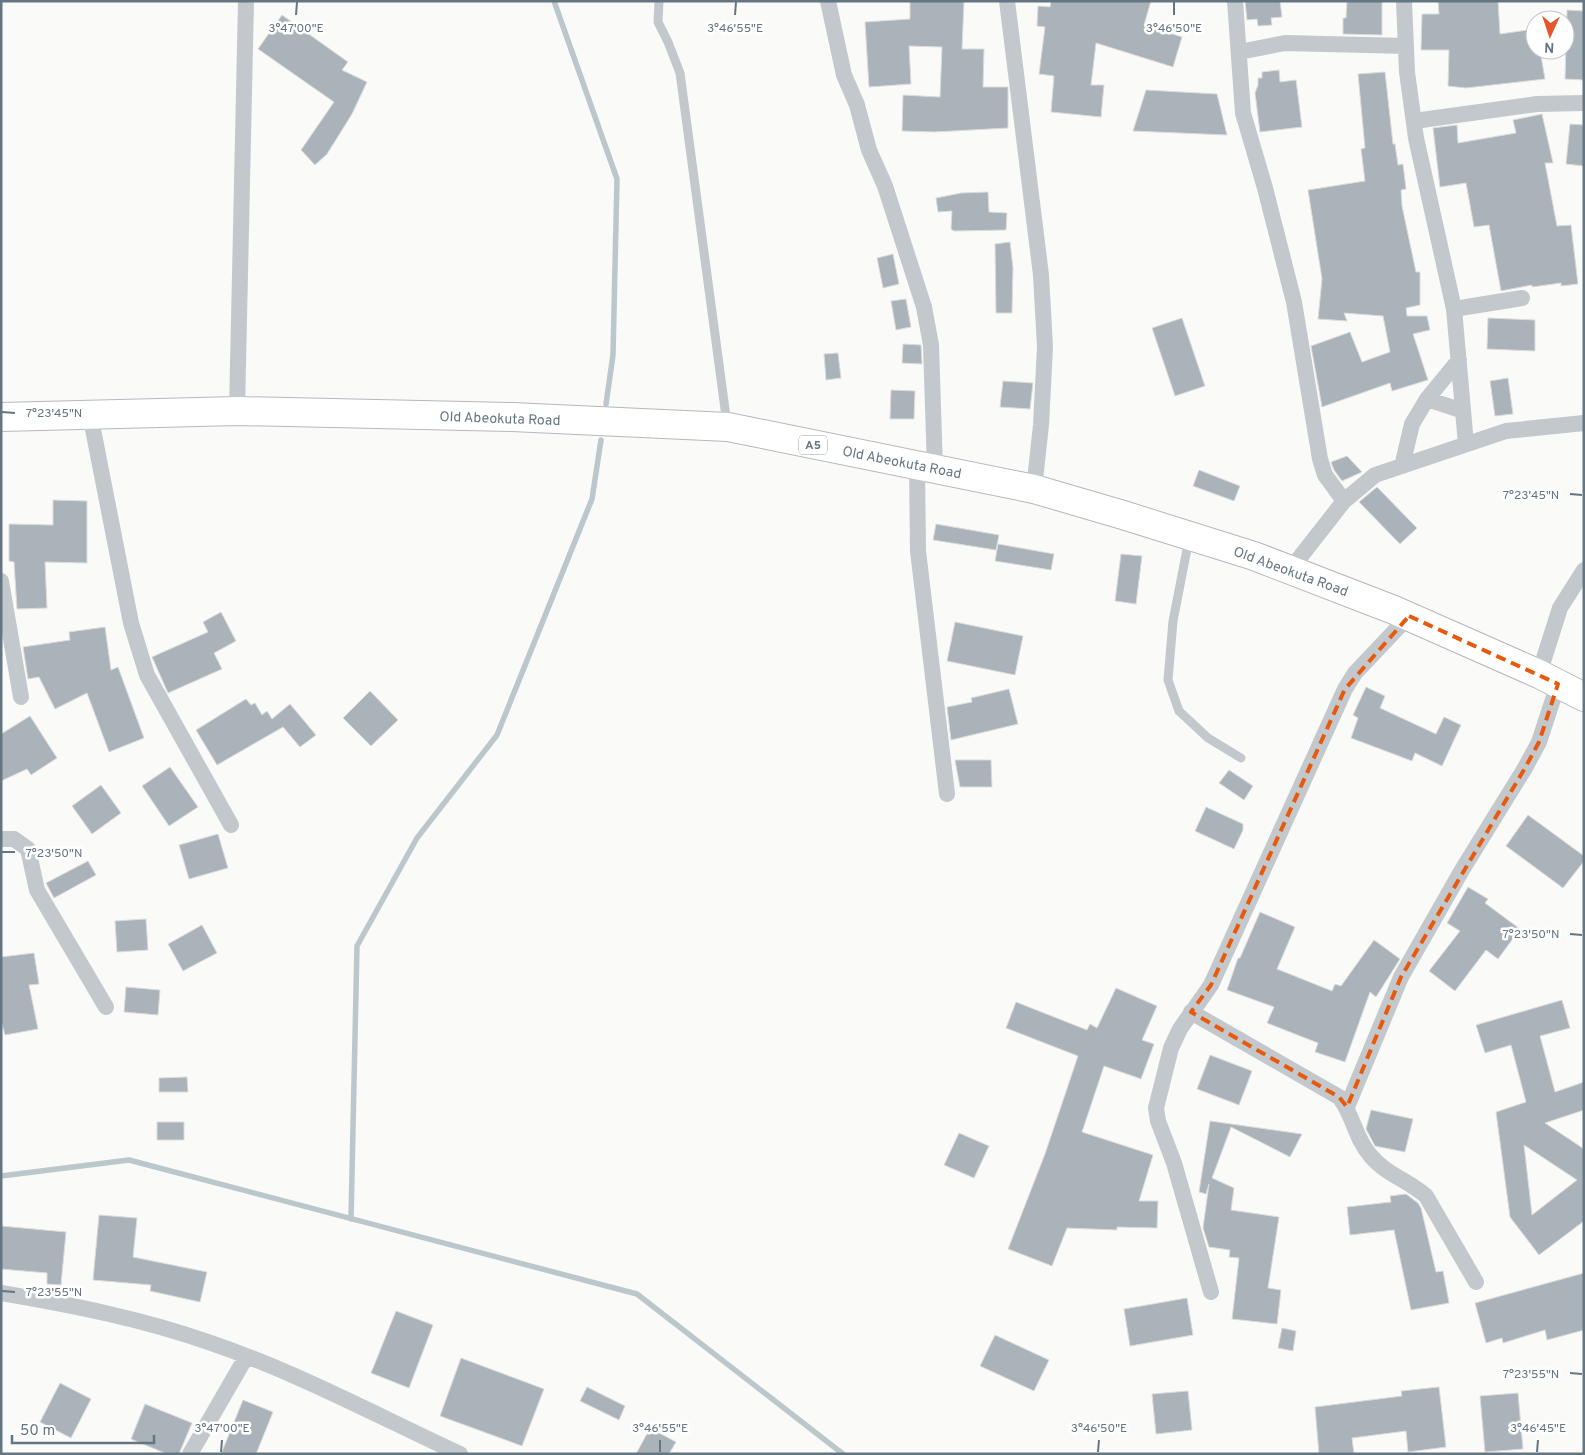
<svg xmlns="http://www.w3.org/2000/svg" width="1585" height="1455" font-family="Overpass,sans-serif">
<rect width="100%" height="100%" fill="#fafaf8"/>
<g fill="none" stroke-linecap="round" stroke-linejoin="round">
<path stroke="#bbc7cb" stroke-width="5.5" d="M 554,1 L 617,179 L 613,355 L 606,404
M 1,1176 L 129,1160 L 637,1294 L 843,1454
M 351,1219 L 357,946 L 417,838 L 497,735 L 592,499 L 601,440"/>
</g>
<path fill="#aab3b9" stroke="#dcdcda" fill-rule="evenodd" d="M 910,1 L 964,1 L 962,49 L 984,49 L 983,87 L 1008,87 L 1008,128 L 934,132 L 902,131 L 903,95 L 940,97 L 942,47 L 909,46 L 911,84 L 869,87 L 865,22 L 910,19 Z
M 1051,1 L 1151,1 L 1144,25 L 1182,37 L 1173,67 L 1096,43 L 1091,85 L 1104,85 L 1101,117 L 1051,112 L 1054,76 L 1039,74 L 1045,27 L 1037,26 L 1038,6 L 1050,7 Z
M 1245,1 L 1280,1 L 1282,17 L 1271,18 L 1272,25 L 1258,26 L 1257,19 L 1247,20 Z
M 1347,1 L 1382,1 L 1382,35 L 1343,34 L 1343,18 L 1346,18 Z
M 1438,1 L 1498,1 L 1500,34 L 1535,29 L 1535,50 L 1540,50 L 1545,79 L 1466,88 L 1448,86 L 1449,50 L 1421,50 L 1422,14 L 1439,14 Z
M 1567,10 L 1584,11 L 1584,80 L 1565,79 Z
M 282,15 L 348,62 L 342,70 L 367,82 L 352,114 L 327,154 L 315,165 L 301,150 L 334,102 L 258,49 Z
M 1279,70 L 1280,82 L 1296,80 L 1302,127 L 1260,132 L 1255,93 L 1258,85 L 1258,78 L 1262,78 L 1262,72 Z
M 1385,72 L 1393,144 L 1395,144 L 1398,165 L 1403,164 L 1406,189 L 1401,190 L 1402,206 L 1416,272 L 1420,272 L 1420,305 L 1406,308 L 1407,316 L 1427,316 L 1430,330 L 1413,334 L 1428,380 L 1392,391 L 1390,383 L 1322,407 L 1311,346 L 1350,332 L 1362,362 L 1390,352 L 1383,316 L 1344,313 L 1347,321 L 1318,319 L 1322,279 L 1308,190 L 1365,181 L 1361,149 L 1365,148 L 1358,74 Z
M 1146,90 L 1217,94 L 1227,135 L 1133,131 Z
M 1542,114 L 1553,163 L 1545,163 L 1557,226 L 1571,225 L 1578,284 L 1561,286 L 1561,283 L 1532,287 L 1532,285 L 1501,291 L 1489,225 L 1474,227 L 1466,183 L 1440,187 L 1433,128 L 1457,125 L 1458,143 L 1516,133 L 1513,120 Z
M 1570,124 L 1584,125 L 1584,166 L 1566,164 Z
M 988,192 L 989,212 L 1007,213 L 1006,230 L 954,231 L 951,229 L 952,211 L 938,212 L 936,198 L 961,193 Z
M 1010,242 L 1013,268 L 1012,313 L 996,313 L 995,244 Z
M 893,254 L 899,284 L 883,288 L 877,258 Z
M 906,299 L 911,327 L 896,330 L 891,301 Z
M 1182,318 L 1205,386 L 1175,396 L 1152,328 Z
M 1488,318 L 1535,320 L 1535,351 L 1487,349 Z
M 903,344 L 921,345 L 922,364 L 902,363 Z
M 838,353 L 841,378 L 826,380 L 824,354 Z
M 1508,378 L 1513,414 L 1495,416 L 1490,381 Z
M 1003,381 L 1033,383 L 1030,409 L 1000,407 Z
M 891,390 L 915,391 L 914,419 L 890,419 Z
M 1347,456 L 1362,472 L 1342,481 L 1334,470 L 1331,462 Z
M 1199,470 L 1240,486 L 1234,501 L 1193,486 Z
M 1377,487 L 1417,528 L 1400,544 L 1359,502 Z
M 53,500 L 87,501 L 87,563 L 45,562 L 47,608 L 17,609 L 14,562 L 9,561 L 9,524 L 53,525 Z
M 936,524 L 999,535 L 996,550 L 933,540 Z
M 998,544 L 1054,554 L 1051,570 L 995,561 Z
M 1121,554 L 1142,556 L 1136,604 L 1115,601 Z
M 221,612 L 236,641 L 214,653 L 222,669 L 168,693 L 152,657 L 208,632 L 203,622 Z
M 955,622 L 1023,636 L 1015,675 L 947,661 Z
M 105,627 L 111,670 L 118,667 L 144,738 L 109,752 L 87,693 L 55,709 L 39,677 L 28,679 L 23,647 L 70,640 L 69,632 Z
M 1366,687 L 1385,696 L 1380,708 L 1436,734 L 1444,717 L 1461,725 L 1442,766 L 1415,753 L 1412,761 L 1351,738 L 1358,718 L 1353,715 Z
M 1009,689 L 1018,724 L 951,740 L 947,707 L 972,702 L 971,698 Z
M 370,691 L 398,720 L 371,746 L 343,718 Z
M 246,699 L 251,705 L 255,703 L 262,715 L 267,711 L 272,719 L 290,704 L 316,735 L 300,747 L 283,727 L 217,765 L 196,730 Z
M 30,716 L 57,758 L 31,775 L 27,769 L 1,781 L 1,734 Z
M 955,760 L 991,760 L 992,787 L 960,787 Z
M 170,767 L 198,807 L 169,826 L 142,786 Z
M 1229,770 L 1253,786 L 1244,800 L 1219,783 Z
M 101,785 L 121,813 L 92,834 L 72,806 Z
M 1206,807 L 1243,824 L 1243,830 L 1234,849 L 1195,831 Z
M 1528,815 L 1584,856 L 1584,861 L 1563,888 L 1506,846 Z
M 218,834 L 228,868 L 189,879 L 179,845 Z
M 88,861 L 96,875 L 54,898 L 46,883 Z
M 1468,887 L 1488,899 L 1485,903 L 1520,929 L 1498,959 L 1486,950 L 1455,991 L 1429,971 L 1460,931 L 1447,923 Z
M 1260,912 L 1295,927 L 1277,969 L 1332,991 L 1335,984 L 1341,986 L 1374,940 L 1400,959 L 1376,997 L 1370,992 L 1345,1062 L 1315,1052 L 1318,1043 L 1267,1023 L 1274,1007 L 1227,990 L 1238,958 L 1240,958 Z
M 146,919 L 148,950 L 117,952 L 115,921 Z
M 202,925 L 217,953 L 183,971 L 168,944 Z
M 34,953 L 39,984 L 29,985 L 38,1029 L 5,1035 L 1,1020 L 1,957 Z
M 126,987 L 160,990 L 158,1015 L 124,1012 Z
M 1116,988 L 1157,1006 L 1142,1040 L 1154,1044 L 1141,1079 L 1104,1066 L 1082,1132 L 1153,1155 L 1139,1201 L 1158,1201 L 1157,1228 L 1117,1227 L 1117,1230 L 1067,1228 L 1052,1266 L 1008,1249 L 1045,1154 L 1078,1056 L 1006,1028 L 1016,1002 L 1087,1030 L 1090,1024 L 1097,1028 Z
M 1562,1000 L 1570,1028 L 1540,1036 L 1555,1092 L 1584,1082 L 1584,1110 L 1545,1123 L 1584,1149 L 1584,1221 L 1539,1255 L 1510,1217 L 1496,1112 L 1526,1102 L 1511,1045 L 1485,1053 L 1476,1025 ZM 1524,1145 L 1577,1180 L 1532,1215 Z
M 1210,1055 L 1252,1071 L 1239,1105 L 1197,1089 Z
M 187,1077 L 188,1092 L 159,1092 L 159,1078 Z
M 1371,1110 L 1413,1119 L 1405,1152 L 1375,1146 L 1366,1129 Z
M 1210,1121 L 1302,1134 L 1290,1157 L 1231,1127 L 1212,1178 L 1234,1188 L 1231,1210 L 1279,1217 L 1268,1288 L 1281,1290 L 1277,1324 L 1232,1319 L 1239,1258 L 1229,1257 L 1230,1250 L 1209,1247 L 1203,1228 L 1209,1184 L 1206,1194 L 1199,1192 Z
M 157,1122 L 184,1122 L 184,1140 L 157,1140 Z
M 959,1133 L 989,1146 L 974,1178 L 944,1165 Z
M 1406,1194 L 1418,1203 L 1421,1208 L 1436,1272 L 1443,1271 L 1449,1303 L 1411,1310 L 1394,1230 L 1350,1235 L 1347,1207 L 1391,1202 L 1390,1196 Z
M 99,1215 L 137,1218 L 133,1257 L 207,1272 L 200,1302 L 150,1291 L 151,1285 L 93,1280 Z
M 1,1226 L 66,1232 L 61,1285 L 47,1284 L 47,1273 L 1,1269 Z
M 1584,1273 L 1584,1330 L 1547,1340 L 1545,1330 L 1503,1343 L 1502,1338 L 1486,1343 L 1475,1303 Z
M 1187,1298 L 1193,1335 L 1130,1346 L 1124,1309 Z
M 396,1311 L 433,1325 L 409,1388 L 371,1373 Z
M 1282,1328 L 1296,1331 L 1293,1351 L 1278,1348 Z
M 995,1335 L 1049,1360 L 1034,1391 L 980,1366 Z
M 461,1358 L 544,1389 L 522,1446 L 440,1416 Z
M 60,1383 L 91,1399 L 71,1438 L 40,1422 Z
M 587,1387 L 625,1406 L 619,1420 L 580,1401 Z
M 1439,1387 L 1446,1447 L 1408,1452 L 1406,1431 L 1352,1438 L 1354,1454 L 1319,1454 L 1315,1407 L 1402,1396 L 1401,1391 Z
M 1188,1391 L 1192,1430 L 1156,1434 L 1152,1394 Z
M 1518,1393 L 1523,1449 L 1485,1452 L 1480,1396 Z
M 243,1400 L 273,1412 L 256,1454 L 221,1454 Z
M 145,1404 L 192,1423 L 179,1454 L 167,1454 L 131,1439 Z
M 650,1428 L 676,1442 L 669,1454 L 636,1454 Z"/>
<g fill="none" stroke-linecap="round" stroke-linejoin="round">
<defs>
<path id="highway" d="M 1,417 L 237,411 L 512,417 L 728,427 L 1034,489 L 1123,515 L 1254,556 L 1394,610 L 1539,674 L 1584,697"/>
</defs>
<use href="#highway" stroke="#b4b9bd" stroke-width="30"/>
<path stroke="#c3c8cc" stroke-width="9" d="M 659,1 L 658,22 L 668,42 L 680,73 L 727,424
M 1189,539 L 1173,621 L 1168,680 L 1179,711 L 1208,738 L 1241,758"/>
<path stroke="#c3c8cc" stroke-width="16" d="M 828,1 L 844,75 L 857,105 L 869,150 L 885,186 L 924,307 L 931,345 L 935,469
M 1007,1 L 1041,275 L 1045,347 L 1041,425 L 1034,489
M 1235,1 L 1243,113 L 1265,188 L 1294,302 L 1320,459 L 1325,475 L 1344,501
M 1404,1 L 1407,72 L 1416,138 L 1454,309 L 1466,444
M 1239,52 L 1285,43 L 1406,46
M 1414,121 L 1537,104 L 1584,103
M 1454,309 L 1522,298
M 1427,399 L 1463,411
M 237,411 L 246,1
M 90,414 L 131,623 L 147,675 L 231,825
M 917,465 L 918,551 L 947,794
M 1402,466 L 1412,424 L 1427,399 L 1459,360
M 1290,570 L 1344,501 L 1375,475 L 1506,431 L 1584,423
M 1,581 L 21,697
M 1539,674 L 1560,608 L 1584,570
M 1,839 L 14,839 L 28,849 L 37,890 L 106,1007
M 1191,1012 L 1339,1097 C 1353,1114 1355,1138 1370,1155 C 1384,1173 1409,1181 1426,1196 L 1476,1282
M 1347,1107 L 1401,977 L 1462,870 L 1525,768 L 1539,742 L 1558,684
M 1211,1292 L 1174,1163 L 1158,1121 L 1156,1108 L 1171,1048 L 1180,1029 L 1211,985 L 1345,689 L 1355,673 L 1409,616
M 1,1293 C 72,1305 143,1319 211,1343 C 296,1372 378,1416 460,1454
M 190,1454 L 246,1357"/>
<use href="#highway" stroke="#fff" stroke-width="28"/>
</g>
<path fill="none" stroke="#e8590c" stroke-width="4" stroke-dasharray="10 6" stroke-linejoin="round" d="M 1409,616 L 1558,684 L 1539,742 L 1525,768 L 1401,977 L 1347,1107 L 1339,1097 L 1191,1012 L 1211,985 L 1345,689 Z"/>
<path fill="none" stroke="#657683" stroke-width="2" d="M 296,15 L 297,2M 735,15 L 736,2M 1174,15 L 1174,2M 2,412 L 15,413M 1570,494 L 1582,495M 2,852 L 15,852M 1570,934 L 1582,935M 2,1291 L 15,1292M 1570,1373 L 1582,1374M 221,1452 L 222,1440M 660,1452 L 660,1440M 1098,1452 L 1099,1440M 1537,1452 L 1538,1440"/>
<g text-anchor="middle" stroke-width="5" stroke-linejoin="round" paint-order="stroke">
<rect fill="#fff" stroke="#939fa8" stroke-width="1" x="799" y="435.5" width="28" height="19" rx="4"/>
<g font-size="12" font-weight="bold" fill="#657683">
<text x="813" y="449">A5</text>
</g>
<g font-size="14" fill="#657683" stroke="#fff">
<text transform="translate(500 418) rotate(2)" y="5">Old Abeokuta Road</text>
<text transform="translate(902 462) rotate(11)" y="5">Old Abeokuta Road</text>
<text transform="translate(1291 571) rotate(20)" y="5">Old Abeokuta Road</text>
</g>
</g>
<g font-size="12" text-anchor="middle" fill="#657683" stroke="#fff" stroke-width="5" stroke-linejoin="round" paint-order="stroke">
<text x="296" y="32">3°47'00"E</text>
<text x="735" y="32">3°46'55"E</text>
<text x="1174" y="32">3°46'50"E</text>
<text x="54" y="417">7°23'45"N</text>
<text x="1531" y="499">7°23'45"N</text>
<text x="54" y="857">7°23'50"N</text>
<text x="1531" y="938">7°23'50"N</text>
<text x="54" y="1296">7°23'55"N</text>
<text x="1531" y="1378">7°23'55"N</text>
<text x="222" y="1432">3°47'00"E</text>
<text x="660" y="1432">3°46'55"E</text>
<text x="1099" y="1432">3°46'50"E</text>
<text x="1538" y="1432">3°46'45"E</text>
</g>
<rect width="1585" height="1455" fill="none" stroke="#657683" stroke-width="5"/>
<g transform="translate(1550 35) rotate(183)"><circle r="24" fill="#ffffff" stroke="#c1c8cd"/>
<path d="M0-4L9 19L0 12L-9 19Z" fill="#e4572e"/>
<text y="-8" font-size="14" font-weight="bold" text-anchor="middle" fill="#657683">N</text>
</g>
<path d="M12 1435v8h142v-8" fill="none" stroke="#657683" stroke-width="2.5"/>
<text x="20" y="1435" font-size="15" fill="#657683" stroke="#ffffff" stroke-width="4" paint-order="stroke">50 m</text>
</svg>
